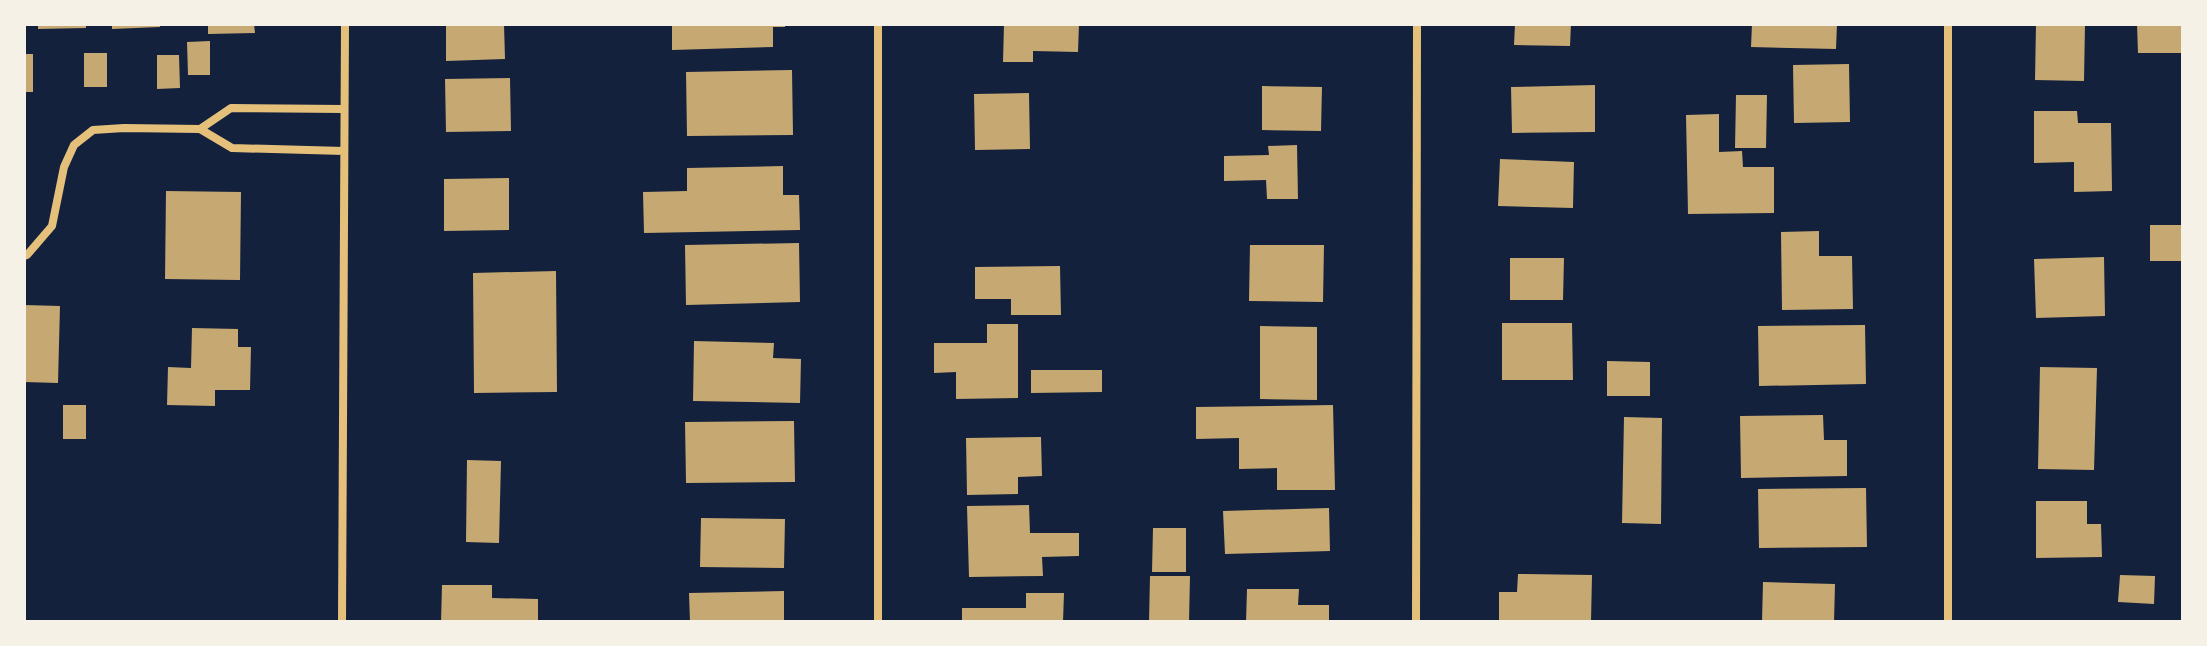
<svg xmlns="http://www.w3.org/2000/svg" width="2207" height="646" font-family="'DejaVu Sans',sans-serif">
<rect width="100%" height="100%" fill="#14213d"/>
<path fill="#c6a872" d="M 38,24 L 86,24 L 86,28 L 38,29 Z
M 112,24 L 160,24 L 160,27 L 112,29 Z
M 208,24 L 254,24 L 255,33 L 208,34 Z
M 446,24 L 504,24 L 505,59 L 446,61 Z
M 672,24 L 785,24 L 785,27 L 773,27 L 773,47 L 672,50 Z
M 1004,24 L 1079,24 L 1078,52 L 1033,51 L 1033,62 L 1003,62 Z
M 1515,24 L 1571,24 L 1570,46 L 1514,45 Z
M 1752,24 L 1837,24 L 1836,49 L 1751,47 Z
M 2036,24 L 2085,24 L 2084,81 L 2035,80 Z
M 2137,24 L 2183,24 L 2183,53 L 2138,53 Z
M 210,41 L 210,75 L 188,75 L 187,42 Z
M 84,53 L 107,53 L 107,87 L 84,87 Z
M 24,54 L 33,54 L 33,92 L 24,92 Z
M 157,55 L 179,55 L 180,88 L 157,89 Z
M 1849,64 L 1850,122 L 1794,123 L 1793,65 Z
M 792,70 L 793,135 L 687,136 L 686,72 Z
M 510,78 L 511,131 L 446,132 L 445,79 Z
M 1595,85 L 1595,132 L 1512,133 L 1511,87 Z
M 1262,86 L 1322,87 L 1321,131 L 1262,130 Z
M 1029,93 L 1030,149 L 975,150 L 974,94 Z
M 1736,95 L 1767,95 L 1766,148 L 1735,148 Z
M 2034,111 L 2077,111 L 2078,123 L 2111,123 L 2112,191 L 2074,192 L 2074,162 L 2034,163 Z
M 1719,114 L 1719,152 L 1742,151 L 1743,167 L 1774,167 L 1774,213 L 1688,214 L 1686,115 Z
M 1297,145 L 1298,199 L 1267,199 L 1266,180 L 1224,181 L 1224,156 L 1269,155 L 1268,146 Z
M 1500,159 L 1574,162 L 1573,208 L 1498,206 Z
M 783,166 L 783,195 L 799,195 L 800,230 L 644,233 L 643,192 L 687,191 L 687,168 Z
M 509,178 L 509,230 L 444,231 L 444,179 Z
M 166,191 L 241,192 L 240,280 L 165,279 Z
M 2150,225 L 2183,225 L 2183,261 L 2150,261 Z
M 1819,231 L 1819,256 L 1852,256 L 1853,309 L 1782,310 L 1781,232 Z
M 799,243 L 800,302 L 686,305 L 685,245 Z
M 1250,245 L 1324,245 L 1323,302 L 1249,301 Z
M 2104,257 L 2105,316 L 2036,318 L 2034,259 Z
M 1510,258 L 1564,258 L 1563,300 L 1510,300 Z
M 1060,266 L 1061,315 L 1011,315 L 1011,299 L 975,299 L 975,267 Z
M 556,271 L 557,392 L 474,393 L 473,273 Z
M 24,305 L 60,306 L 58,383 L 24,382 Z
M 1502,323 L 1572,323 L 1573,380 L 1502,380 Z
M 987,324 L 1018,324 L 1018,398 L 956,399 L 956,372 L 934,373 L 934,343 L 987,343 Z
M 1865,325 L 1866,384 L 1759,386 L 1758,326 Z
M 1260,326 L 1317,327 L 1317,400 L 1260,399 Z
M 192,328 L 238,329 L 238,347 L 251,347 L 250,390 L 215,390 L 215,406 L 167,405 L 168,367 L 191,368 Z
M 694,341 L 774,343 L 773,358 L 801,359 L 800,403 L 693,401 Z
M 1607,361 L 1650,362 L 1650,396 L 1607,396 Z
M 2040,367 L 2097,368 L 2094,470 L 2038,469 Z
M 1031,370 L 1102,370 L 1102,392 L 1031,393 Z
M 63,405 L 86,405 L 86,439 L 63,439 Z
M 1333,405 L 1335,490 L 1277,490 L 1277,468 L 1239,469 L 1239,438 L 1196,439 L 1196,407 Z
M 1823,415 L 1824,440 L 1847,440 L 1847,476 L 1741,478 L 1740,416 Z
M 1624,417 L 1662,418 L 1661,524 L 1622,523 Z
M 794,421 L 795,482 L 686,483 L 685,422 Z
M 1041,437 L 1042,476 L 1018,477 L 1018,494 L 967,495 L 966,438 Z
M 467,460 L 501,461 L 499,543 L 466,542 Z
M 1866,488 L 1867,547 L 1759,548 L 1758,489 Z
M 2036,501 L 2087,501 L 2087,524 L 2101,524 L 2102,557 L 2036,558 Z
M 1029,505 L 1030,533 L 1079,533 L 1079,556 L 1042,557 L 1043,576 L 969,577 L 967,506 Z
M 1329,508 L 1330,551 L 1225,554 L 1223,511 Z
M 701,518 L 785,519 L 784,568 L 700,567 Z
M 1153,528 L 1186,528 L 1186,572 L 1152,572 Z
M 1518,574 L 1592,575 L 1591,622 L 1499,622 L 1499,592 L 1517,592 Z
M 2120,575 L 2155,576 L 2154,604 L 2118,602 Z
M 1150,576 L 1190,576 L 1189,622 L 1149,622 Z
M 1763,582 L 1835,584 L 1834,622 L 1762,622 Z
M 442,585 L 492,585 L 492,598 L 538,599 L 538,622 L 441,622 Z
M 1247,589 L 1299,589 L 1298,605 L 1329,605 L 1329,622 L 1246,622 Z
M 784,591 L 784,622 L 690,622 L 689,593 Z
M 1026,593 L 1064,593 L 1063,622 L 962,622 L 962,608 L 1026,608 Z"/>
<g fill="none" stroke-linecap="round" stroke-linejoin="round">
<path stroke="#e5c07b" stroke-width="8" d="M 1948,24 L 1948,622
M 200,129 L 231,108 L 344,109
M 24,256 L 27,255 L 52,226 L 64,167 L 74,145 L 93,130 L 124,128 L 200,129 L 232,148 L 344,151
M 342,622 L 345,24
M 878,622 L 878,24
M 1416,622 L 1417,24"/>
</g>
<rect width="2207" height="646" fill="none" stroke="#f6f1e7" stroke-width="52"/>
</svg>
